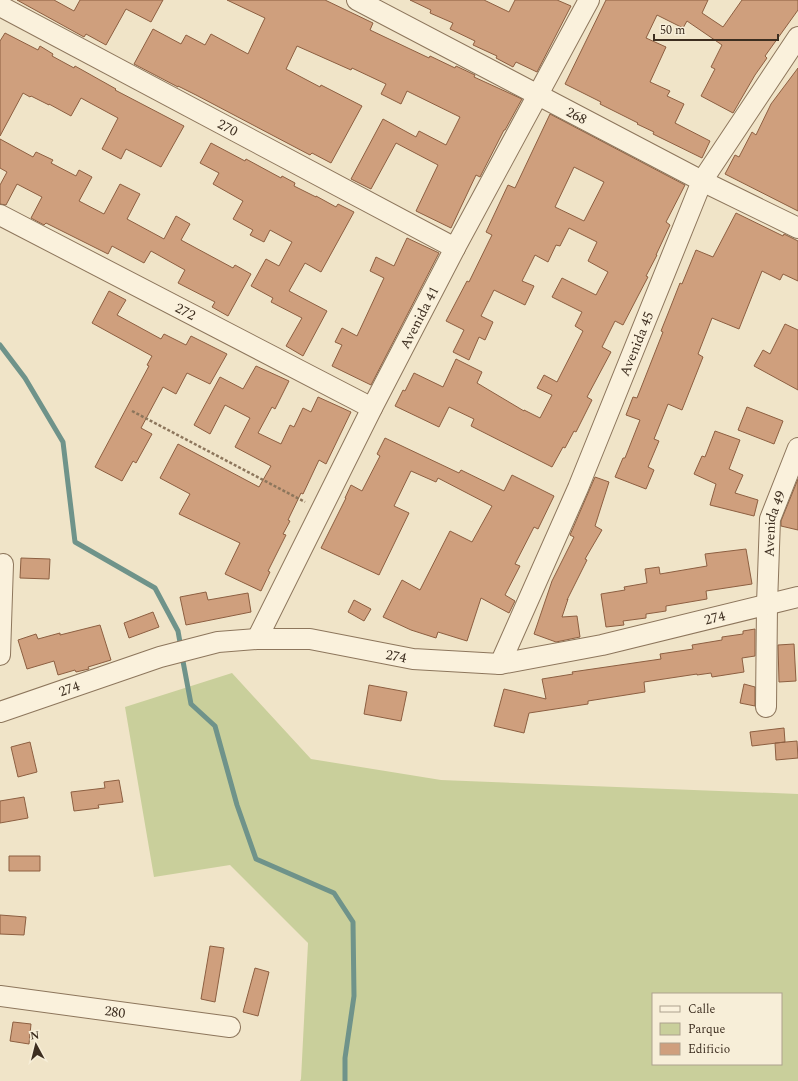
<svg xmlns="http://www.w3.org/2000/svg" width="798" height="1081" font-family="Spectral,serif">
<rect width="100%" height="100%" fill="#f0e4c8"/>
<path fill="#c9cf9b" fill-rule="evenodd" d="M 232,673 L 311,759 L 441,780 L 798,794 L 798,1081 L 300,1081 L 301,1079 L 308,943 L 230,865 L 154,877 L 125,707 ZM 653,994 L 781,994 L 781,1064 L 653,1064 Z"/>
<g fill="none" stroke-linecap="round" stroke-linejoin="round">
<path stroke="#6f938a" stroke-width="5" d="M 0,345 L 25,378 L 63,442 L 75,542 L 155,588 L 178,631 L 181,648
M 182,656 L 191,704 L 215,726 L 237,805 L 256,859 L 334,893 L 353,922 L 354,996 L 345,1058 L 345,1081"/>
</g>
<path fill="#cf9f7d" stroke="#8d5f41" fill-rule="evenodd" d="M 17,0 L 54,0 L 74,11 L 80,0 L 163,0 L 151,22 L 126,9 L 106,45 L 86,34 L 84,37 Z
M 227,0 L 325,0 L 373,23 L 370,30 L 429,58 L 430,56 L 455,68 L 456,66 L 475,75 L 474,77 L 522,99 L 505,130 L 504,130 L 480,177 L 476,175 L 451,228 L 416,211 L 438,165 L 396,143 L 371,189 L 351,179 L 383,119 L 416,137 L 419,131 L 446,145 L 460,117 L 407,91 L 401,104 L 381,94 L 386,84 L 352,68 L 351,70 L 297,46 L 286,69 L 320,87 L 321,85 L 362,106 L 331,163 L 312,153 L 310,155 L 196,95 L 178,86 L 178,87 L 134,64 L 153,29 L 181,44 L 186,35 L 205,45 L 211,34 L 248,54 L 265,18 Z
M 410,0 L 484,0 L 509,12 L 515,0 L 557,0 L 571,6 L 537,72 L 516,62 L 513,67 L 496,58 L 497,56 L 473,45 L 475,41 L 450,29 L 453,23 L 430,13 L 431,10 Z
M 606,0 L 708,0 L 702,13 L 723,27 L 742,0 L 798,0 L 798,10 L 765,56 L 767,58 L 755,75 L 733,113 L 701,96 L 715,69 L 711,67 L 722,45 L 687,21 L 683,28 L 657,15 L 646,38 L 666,47 L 650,82 L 670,91 L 667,96 L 684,104 L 675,123 L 710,141 L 702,158 L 653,134 L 654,132 L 637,124 L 638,123 L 600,104 L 601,102 L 565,84 Z
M 5,33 L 38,50 L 40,46 L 53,54 L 52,56 L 74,68 L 75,66 L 116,89 L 115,90 L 184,126 L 161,167 L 126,149 L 121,159 L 102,149 L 118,118 L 81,98 L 71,116 L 49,104 L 49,105 L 31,96 L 30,97 L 23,93 L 0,136 L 0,41 Z
M 798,68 L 798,211 L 725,174 L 735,155 L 739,157 L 752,132 L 756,135 L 771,104 Z
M 550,114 L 685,185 L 666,222 L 670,225 L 656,255 L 657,255 L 646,276 L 648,277 L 638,296 L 623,325 L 615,321 L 602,347 L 611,352 L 587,397 L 592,400 L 576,432 L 574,431 L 565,448 L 563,447 L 552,467 L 471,426 L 474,419 L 449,407 L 439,427 L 395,406 L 403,390 L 405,391 L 414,373 L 443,387 L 456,359 L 482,372 L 477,383 L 524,411 L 524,410 L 540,418 L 552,395 L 537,388 L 544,375 L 557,382 L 583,331 L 575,326 L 582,312 L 552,297 L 562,278 L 596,295 L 608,272 L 588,261 L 597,242 L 569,228 L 560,246 L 556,245 L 548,262 L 535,255 L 522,281 L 534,286 L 525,305 L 494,290 L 481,316 L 493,322 L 485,340 L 479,337 L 469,360 L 453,352 L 464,330 L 446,321 L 467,281 L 469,282 L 492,235 L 486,232 L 508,185 L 515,188 ZM 574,167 L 604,182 L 584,221 L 555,207 Z
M 0,139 L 33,157 L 36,152 L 53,160 L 51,163 L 76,176 L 79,170 L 92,177 L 79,201 L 104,214 L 120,184 L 140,194 L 127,219 L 164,239 L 176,216 L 190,224 L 181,240 L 233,268 L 235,265 L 251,274 L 228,316 L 212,307 L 215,302 L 178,283 L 185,270 L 151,251 L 144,263 L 112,246 L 108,254 L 46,223 L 44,225 L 31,218 L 42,197 L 17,184 L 6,205 L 0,204 L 0,185 L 7,172 L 0,168 Z
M 211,143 L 245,161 L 246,159 L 281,178 L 282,176 L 295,183 L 294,186 L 316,197 L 316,196 L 336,207 L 338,204 L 354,212 L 321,272 L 305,263 L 289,291 L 327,311 L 303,356 L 286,346 L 302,318 L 271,302 L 273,298 L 251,286 L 266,259 L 279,266 L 292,242 L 270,230 L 264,242 L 250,235 L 253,230 L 233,219 L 243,201 L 213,184 L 219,173 L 200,163 Z
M 736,213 L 783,236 L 784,234 L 798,241 L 798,281 L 783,274 L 780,280 L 762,271 L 739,329 L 712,318 L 698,354 L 703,357 L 682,410 L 668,404 L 654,439 L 659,441 L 648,467 L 654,470 L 646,489 L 615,477 L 623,458 L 625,458 L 640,420 L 626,415 L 633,397 L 637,398 L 663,332 L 661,331 L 669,311 L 680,283 L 682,284 L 696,250 L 713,257 Z
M 407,238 L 439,253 L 371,385 L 332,366 L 342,345 L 335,342 L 342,328 L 357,336 L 384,278 L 370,271 L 376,257 L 394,266 Z
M 109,291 L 126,300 L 117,315 L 161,339 L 164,334 L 186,345 L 191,336 L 227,354 L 210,384 L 187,373 L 176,394 L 163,387 L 141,428 L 152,434 L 136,463 L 133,461 L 122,481 L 95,467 L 149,366 L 147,365 L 152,356 L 92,323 Z
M 785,324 L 798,330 L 798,390 L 754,366 L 763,350 L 770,354 Z
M 256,366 L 289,381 L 275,409 L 272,407 L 258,433 L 281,444 L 290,425 L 294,427 L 303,408 L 311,412 L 318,397 L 351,412 L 326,464 L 319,460 L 303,494 L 301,493 L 288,520 L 290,521 L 283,534 L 286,535 L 268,571 L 270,572 L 261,591 L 225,574 L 240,543 L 179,514 L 190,494 L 160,478 L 178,444 L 259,487 L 271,466 L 235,447 L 250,418 L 225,405 L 210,434 L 194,425 L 220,377 L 243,389 Z
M 747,407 L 783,421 L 774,444 L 738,430 Z
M 715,431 L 740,440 L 729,469 L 743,475 L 735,493 L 758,500 L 754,516 L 710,505 L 716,484 L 694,474 L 702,456 L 705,457 Z
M 385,438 L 459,473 L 461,470 L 504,491 L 512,475 L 554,496 L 538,529 L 534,527 L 515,564 L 520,566 L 505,595 L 515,601 L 509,613 L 481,598 L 467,641 L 438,632 L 436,638 L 411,630 L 383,617 L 402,580 L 420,590 L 450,531 L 472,542 L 492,506 L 438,478 L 436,482 L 411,471 L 394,506 L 409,513 L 379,575 L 321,548 L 346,498 L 345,498 L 351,485 L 362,491 L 380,456 L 377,454 Z
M 595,477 L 609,482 L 595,526 L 602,530 L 585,559 L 587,560 L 567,600 L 568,599 L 562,617 L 577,616 L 580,637 L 556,642 L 534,634 L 552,581 L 574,537 L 570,535 Z
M 798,479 L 798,530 L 781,526 L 781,521 Z
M 746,549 L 752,584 L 706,591 L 707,599 L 666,606 L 666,611 L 646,614 L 646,618 L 623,621 L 624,625 L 606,627 L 601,594 L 625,590 L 624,587 L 647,583 L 645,569 L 659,567 L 660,574 L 707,566 L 705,554 Z
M 21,558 L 50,559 L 49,579 L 20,578 Z
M 206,592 L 208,600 L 248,593 L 251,612 L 186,625 L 180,597 Z
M 354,600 L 371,609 L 364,621 L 348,612 Z
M 153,612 L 159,627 L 129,638 L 124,623 Z
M 100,625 L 111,660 L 88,667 L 89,669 L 76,672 L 75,670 L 58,675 L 54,661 L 27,669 L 18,640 L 36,634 L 38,639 L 60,633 L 60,635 Z
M 755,629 L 755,656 L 742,658 L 744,672 L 712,677 L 711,673 L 697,675 L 697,674 L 644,682 L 645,692 L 588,701 L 588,704 L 529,713 L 524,733 L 494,726 L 504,689 L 546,699 L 542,679 L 573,674 L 572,672 L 661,659 L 660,654 L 693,649 L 692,645 L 722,640 L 722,637 L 743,634 L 743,631 Z
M 794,644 L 796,681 L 779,682 L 778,645 Z
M 744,684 L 755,687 L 755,706 L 740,703 Z
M 369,685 L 407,692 L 401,721 L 364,714 Z
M 784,728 L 785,742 L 752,746 L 750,732 Z
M 797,741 L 798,758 L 776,760 L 775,743 Z
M 30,742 L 37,772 L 18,777 L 11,747 Z
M 119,780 L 123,802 L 98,805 L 99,808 L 74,811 L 71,792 L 105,788 L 104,782 Z
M 24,797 L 28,818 L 0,823 L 0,801 Z
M 9,856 L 40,856 L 40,871 L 9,871 Z
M 0,915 L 26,917 L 24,935 L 0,934 Z
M 210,946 L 224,948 L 215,1002 L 201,999 Z
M 255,968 L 269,972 L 258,1016 L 243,1012 Z
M 13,1022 L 31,1024 L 29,1044 L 10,1041 Z"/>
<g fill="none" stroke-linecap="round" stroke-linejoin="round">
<defs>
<g id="minor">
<path id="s1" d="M 357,0 L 702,181 L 798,228"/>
<path id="s2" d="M 0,6 L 455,248"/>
<path id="s3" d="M 0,215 L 372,408"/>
<path id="s4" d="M 257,639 L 372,408 L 455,248 L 589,0"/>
<path d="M 0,655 L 3,564"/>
<path id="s5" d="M 500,664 L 578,488 L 702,181 L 798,37"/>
<path id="s6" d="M 766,707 L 767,604 L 770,519 L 798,448"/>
<path id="s7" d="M 0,712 L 160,657 L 218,642 L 257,639 L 310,639 L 413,659 L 500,664 L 602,645 L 798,597"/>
<path id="s8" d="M 0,996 L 230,1027"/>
</g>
</defs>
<use href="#minor" stroke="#8d765c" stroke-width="22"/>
<path stroke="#8d765c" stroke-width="2.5" stroke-dasharray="3 2" stroke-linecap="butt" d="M 132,411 L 305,502"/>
<use href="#minor" stroke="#faf1dc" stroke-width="20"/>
</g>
<g text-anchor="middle" stroke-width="3.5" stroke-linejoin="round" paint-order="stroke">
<g font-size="14" fill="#3d2e20" stroke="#f7eed8">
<text dy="5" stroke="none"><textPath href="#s1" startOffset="248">268</textPath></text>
<text dy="5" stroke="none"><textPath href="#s2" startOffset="258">270</textPath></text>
<text dy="5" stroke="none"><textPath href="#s3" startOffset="209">272</textPath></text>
<text dy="5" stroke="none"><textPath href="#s4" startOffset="360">Avenida 41</textPath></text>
<text dy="5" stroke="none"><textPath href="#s5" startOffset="348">Avenida 45</textPath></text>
<text dy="5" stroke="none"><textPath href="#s6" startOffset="184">Avenida 49</textPath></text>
<text dy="5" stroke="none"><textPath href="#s7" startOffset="733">274</textPath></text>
<text dy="5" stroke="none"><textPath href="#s7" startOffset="409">274</textPath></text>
<text dy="5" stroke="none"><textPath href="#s7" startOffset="73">274</textPath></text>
<text dy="5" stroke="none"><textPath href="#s8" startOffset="116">280</textPath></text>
</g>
</g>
<rect x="652" y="993" width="130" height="72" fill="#f7eed8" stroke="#ada18e"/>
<rect x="660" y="1006" width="20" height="6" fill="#faf1dc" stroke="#ada18e"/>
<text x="688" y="1013" font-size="12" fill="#3d2e20">Calle</text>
<rect x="660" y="1023" width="20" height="12" fill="#c9cf9b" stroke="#ada18e"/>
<text x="688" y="1033" font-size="12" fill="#3d2e20">Parque</text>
<rect x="660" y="1043" width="20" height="12" fill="#cf9f7d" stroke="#ada18e"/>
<text x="688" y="1053" font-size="12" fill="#3d2e20">Edificio</text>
<g transform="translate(36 1045) rotate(353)" stroke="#f7eed8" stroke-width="3" paint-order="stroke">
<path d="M0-3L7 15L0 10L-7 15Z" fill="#3d2e20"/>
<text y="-6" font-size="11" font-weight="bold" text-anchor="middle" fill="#3d2e20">N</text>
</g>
<path d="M654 34v6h124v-6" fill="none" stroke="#3d2e20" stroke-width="2"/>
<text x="660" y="34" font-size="12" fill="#3d2e20" stroke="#f7eed8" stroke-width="3" paint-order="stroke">50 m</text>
</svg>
